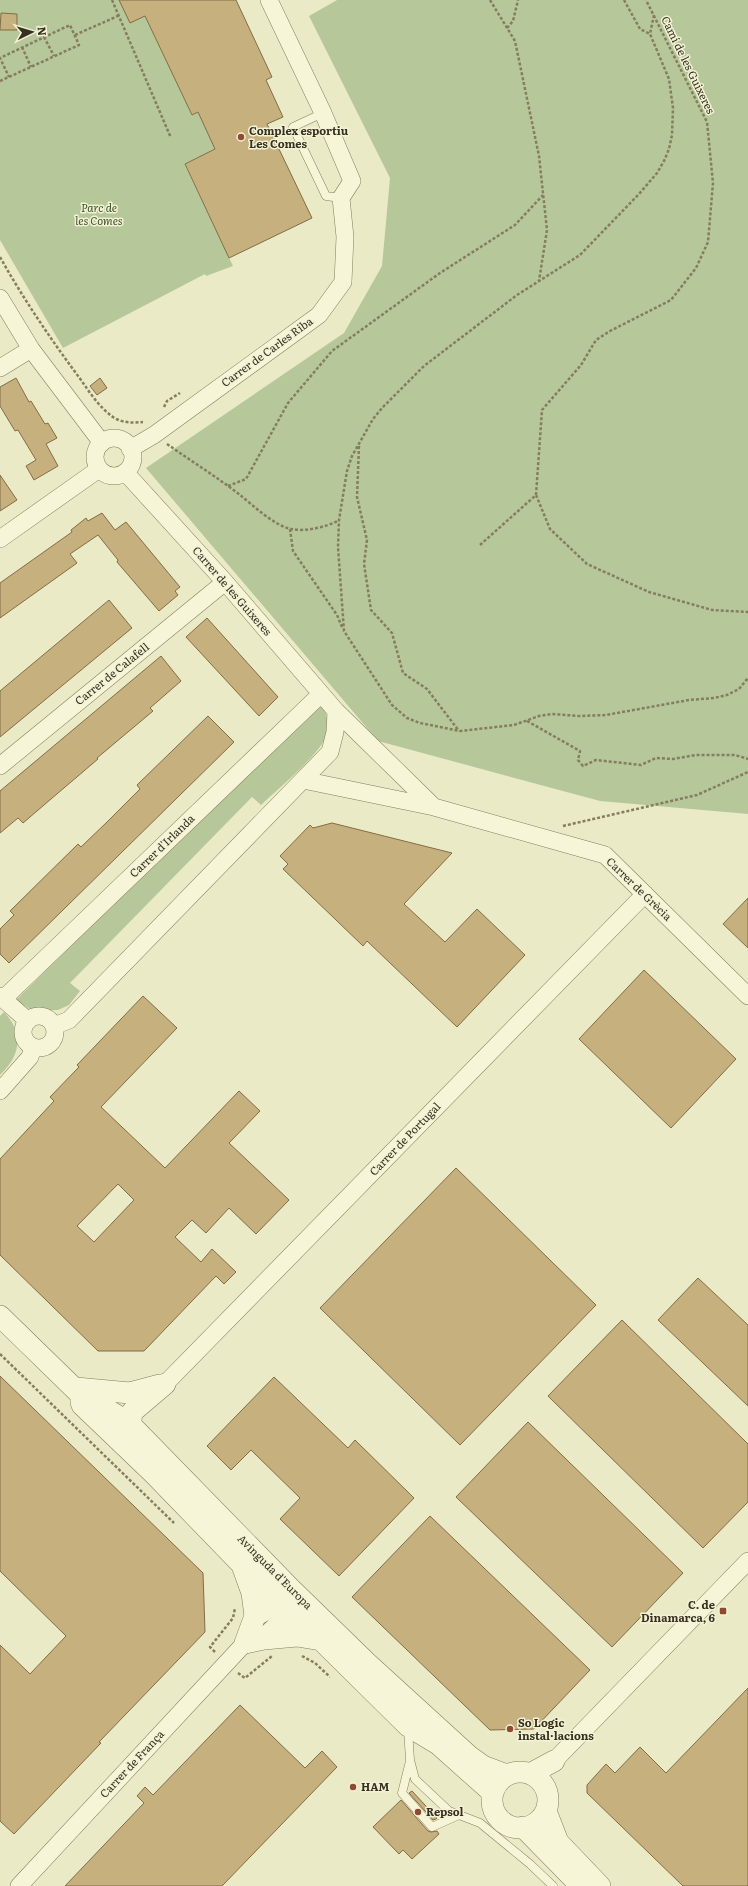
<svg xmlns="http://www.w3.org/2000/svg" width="748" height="1886" font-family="Literata,serif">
<rect width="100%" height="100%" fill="#ebeac6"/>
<path fill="#b6c89a" d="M 0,0 L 119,0 L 145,16 L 192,115 L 198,112 L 215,149 L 185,165 L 233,266 L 206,276 L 205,274 L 63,348 L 0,240 Z
M 337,0 L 748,0 L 748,814 L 600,801 L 378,741 L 146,468 L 344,333 L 382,266 L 390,178 L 309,16 Z
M 319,702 C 328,711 330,727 325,739 C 315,758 278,789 261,805 L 252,797 L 70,983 L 80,991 L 69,1005 L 58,1010 L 33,1011 L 16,1000 Z
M 4,1012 C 24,1033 21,1055 0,1075 L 0,1016 Z"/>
<path fill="#c6b07e" stroke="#826d45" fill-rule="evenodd" d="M 119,0 L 236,0 L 272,77 L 266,80 L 283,117 L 267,124 L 312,218 L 229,258 L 185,164 L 215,149 L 198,112 L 192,115 L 145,16 L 130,23 Z
M 1,13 L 17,14 L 17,30 L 0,30 Z
M 16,378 L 29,402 L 31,401 L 45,424 L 48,423 L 57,438 L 46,444 L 58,466 L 34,480 L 26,466 L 36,460 L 18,430 L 15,431 L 0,406 L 0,387 Z
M 100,378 L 107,388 L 97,395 L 90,386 Z
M 0,475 L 17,500 L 0,511 Z
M 102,513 L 115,530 L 126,522 L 180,587 L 175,591 L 178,595 L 159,611 L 117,562 L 118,560 L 98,535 L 70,554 L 77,563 L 0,618 L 0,583 L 72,532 L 71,530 L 86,518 L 88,521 Z
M 109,600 L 132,628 L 0,737 L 0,691 Z
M 207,618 L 278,697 L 259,716 L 186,637 Z
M 161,656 L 181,681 L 150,708 L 153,711 L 97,758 L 98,759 L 51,799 L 23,823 L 18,818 L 0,833 L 0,791 Z
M 208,716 L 234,742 L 9,963 L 0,954 L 0,929 L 14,915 L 10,911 L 78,844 L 81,847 L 107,822 L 140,789 L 137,785 Z
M 332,823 L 452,853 L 404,904 L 445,942 L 477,909 L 525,955 L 457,1027 L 367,941 L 363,946 L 283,869 L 288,864 L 280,856 L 310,825 L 313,828 Z
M 748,898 L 748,948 L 723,924 Z
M 644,970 L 736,1059 L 671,1128 L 579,1039 Z
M 143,996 L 177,1028 L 101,1107 L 165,1168 L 239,1091 L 260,1111 L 229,1143 L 289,1200 L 256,1234 L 229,1208 L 206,1233 L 192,1220 L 175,1237 L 201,1262 L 212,1249 L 236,1272 L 224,1284 L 216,1276 L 144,1351 L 98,1351 L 0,1255 L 0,1159 L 54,1101 L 50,1097 L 79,1067 L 77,1065 ZM 118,1184 L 134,1200 L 94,1242 L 77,1226 Z
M 456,1168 L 596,1305 L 460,1445 L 320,1308 Z
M 698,1278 L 748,1325 L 748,1406 L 658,1320 Z
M 622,1320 L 748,1444 L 748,1502 L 703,1548 L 548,1396 Z
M 0,1376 L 203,1573 L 205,1632 L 99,1742 L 101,1743 L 14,1834 L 0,1821 L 0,1645 L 30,1674 L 66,1636 L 0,1571 Z
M 274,1377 L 348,1448 L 355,1440 L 414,1498 L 339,1576 L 280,1519 L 300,1498 L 251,1450 L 231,1470 L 207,1446 Z
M 528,1422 L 683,1573 L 612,1647 L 456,1497 Z
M 430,1516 L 590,1670 L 534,1729 L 490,1730 L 352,1597 Z
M 748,1688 L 748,1886 L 683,1886 L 587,1793 L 587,1785 L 606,1764 L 615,1773 L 640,1747 L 666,1773 Z
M 240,1705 L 305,1768 L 322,1751 L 337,1767 L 222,1886 L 65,1886 L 144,1803 L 137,1796 L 145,1787 L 153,1795 Z
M 412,1791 L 437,1818 L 436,1819 L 433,1820 L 409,1793 Z
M 401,1800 L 428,1831 L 431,1832 L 437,1831 L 439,1834 L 412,1859 L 403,1850 L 399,1854 L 373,1827 Z"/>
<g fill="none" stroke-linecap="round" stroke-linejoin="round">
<defs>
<path id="service" d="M 323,113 L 293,127 L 326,196 L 341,198
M 408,1729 L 410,1760 L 415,1779 L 449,1811 L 480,1823 L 530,1864 L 553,1886
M 410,1761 L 402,1793 L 432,1827 L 459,1815"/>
<path id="minor" d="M 0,298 L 31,349 L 102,443
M 0,368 L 31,349
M95 457a19 19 0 1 1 38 0a19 19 0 1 1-38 0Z
M 130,449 L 154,435 L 319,315 L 343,282 L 345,237 L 341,198 L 352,181 L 323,113 L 269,0
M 125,472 L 225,582 L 336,711 L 434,807 L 605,855 L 748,996
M 0,539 L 99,469
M 0,766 L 225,582
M 303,780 L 434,807
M 0,996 L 28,1021
M 3,999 L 321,694
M23 1032a16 16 0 1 1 32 0a16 16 0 1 1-32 0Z
M 54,1026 L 69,1020 L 330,752 L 335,732 L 336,711
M 0,1091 L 30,1057 L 33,1047
M 165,1384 L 645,894
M 554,1761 L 748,1561
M 19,1886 L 245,1643"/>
<path id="tertiary" d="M 0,1316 L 79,1393 L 128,1422 L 291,1589 L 367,1663 L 469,1756 L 483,1766 L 507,1775
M 76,1388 L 130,1393 L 160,1385
M 81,1402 L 82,1405 L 154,1474 L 284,1608 L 321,1640 L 408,1726 L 438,1744 L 493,1793
M 130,1436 L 129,1435 L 132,1412 L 165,1384
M 243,1568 L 252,1593 L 255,1616
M 264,1639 L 297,1636 L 321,1640
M 245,1643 L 255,1616 L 270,1607 L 292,1608
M 245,1643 L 264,1639 L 283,1621 L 285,1596
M492 1800a28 28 0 1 1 56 0a28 28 0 1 1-56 0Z
M 530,1774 L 554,1761
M 546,1811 L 558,1842 L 600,1886
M 523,1827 L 581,1886"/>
</defs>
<use href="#service" stroke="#857d5d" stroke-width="9"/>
<use href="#minor" stroke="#857d5d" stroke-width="18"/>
<use href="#tertiary" stroke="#857d5d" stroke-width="22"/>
<path stroke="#857d5d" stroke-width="2.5" stroke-dasharray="3 2" stroke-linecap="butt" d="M 112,0 L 171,138
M 490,0 L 515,41 L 539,156 L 547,230 L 539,281
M 624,0 L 640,29 L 650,34
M 654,15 L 650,34 L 669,79 L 673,108 L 672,135 L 669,149 L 664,161 L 657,173 L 639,194 L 580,255 L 517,295 L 424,366 L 382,408 L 373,419 L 352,456 L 347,471 L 339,520 L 338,547 L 344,631 L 392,705 L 407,718 L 420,723 L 460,731 L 514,725 L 539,716 L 552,714 L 579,716 L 606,715 L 689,700 L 714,698 L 727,695 L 739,689 L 748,678
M 507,28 L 513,21 L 518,0
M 75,35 L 120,15
M 44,37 L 54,56
M 22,47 L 31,67
M 0,81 L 79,45 L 70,25 L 0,58 L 9,77
M 0,257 C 24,300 52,341 81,380 C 90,393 100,408 113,417 C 122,423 133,423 143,422
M 164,407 L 167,401 L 180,393
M 167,444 C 191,461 217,477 240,495 C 254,506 273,525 291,529 C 306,532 325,527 338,521
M 359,446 L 357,497 L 367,540 L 364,564 L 371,610 L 392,633 L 403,673 L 427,689 L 459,731
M 228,486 L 246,479 L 288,403 L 332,351 L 440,273 L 515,225 L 543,195
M 536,495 L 550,529 L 587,564 L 649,592 L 712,610 L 748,612
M 290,529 L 293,551 L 337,615 L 342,627
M 480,545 L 536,495 L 542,410 L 581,365 L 596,340 L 610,331 L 671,300 L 696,268 L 708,242 L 713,183 L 707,122 L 646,0
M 527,721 L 580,751 L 578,760 L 583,766 L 596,760 L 641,765 L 656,758 L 673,759 L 696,755 L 735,755 L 748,759
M 563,826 L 697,795 L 748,772
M 0,1354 L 174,1523
M 215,1652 L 210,1647 L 233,1618 L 235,1608
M 302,1656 L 315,1663 L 330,1677
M 238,1673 L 245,1678 L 272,1656"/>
<use href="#service" stroke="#f6f5d8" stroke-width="8"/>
<use href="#minor" stroke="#f6f5d8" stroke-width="17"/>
<use href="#tertiary" stroke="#f6f5d8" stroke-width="21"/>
</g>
<g fill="#8f4a31" stroke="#f3f2d5" stroke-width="1.5">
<circle cx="241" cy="137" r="4"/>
<rect x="719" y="1607" width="8" height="8" rx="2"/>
<circle cx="510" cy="1729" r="4"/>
<circle cx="353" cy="1787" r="4"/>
<circle cx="418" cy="1812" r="4"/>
</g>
<g text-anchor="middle" stroke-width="3" stroke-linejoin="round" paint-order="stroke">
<g font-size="11" fill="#363020" stroke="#f3f2d5">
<text transform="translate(688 65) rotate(64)" y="4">Camí de les Guixeres</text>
<text transform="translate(267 352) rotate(-36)" y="4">Carrer de Carles Riba</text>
<text transform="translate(232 591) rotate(49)" y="4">Carrer de les Guixeres</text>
<text transform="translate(112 674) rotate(-39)" y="4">Carrer de Calafell</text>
<text transform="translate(162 846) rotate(-44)" y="4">Carrer d'Irlanda</text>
<text transform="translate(639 889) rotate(44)" y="4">Carrer de Grècia</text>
<text transform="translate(405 1139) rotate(-46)" y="4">Carrer de Portugal</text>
<text transform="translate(275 1572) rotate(45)" y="4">Avinguda d'Europa</text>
<text transform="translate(132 1764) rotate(-47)" y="4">Carrer de França</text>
</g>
<g font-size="11" font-weight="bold" fill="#363020" stroke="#f3f2d5" text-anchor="start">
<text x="249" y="135">Complex esportiu<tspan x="249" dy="13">Les Comes</tspan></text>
<text x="715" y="1609" text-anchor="end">C. de<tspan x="715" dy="13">Dinamarca, 6</tspan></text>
<text x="518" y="1727">So Logic<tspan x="518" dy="13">instal·lacions</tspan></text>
<text x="361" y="1791">HAM</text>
<text x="426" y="1816">Repsol</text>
</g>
<g font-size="11" font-style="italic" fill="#3b5128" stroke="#f3f2d5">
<text x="99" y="212">Parc de<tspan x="99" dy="13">les Comes</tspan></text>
</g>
</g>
<g transform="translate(32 32) rotate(85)" stroke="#f3f2d5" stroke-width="3" paint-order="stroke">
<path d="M0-3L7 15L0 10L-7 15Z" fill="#363020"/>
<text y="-6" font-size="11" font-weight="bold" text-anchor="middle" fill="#363020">N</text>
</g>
</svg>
